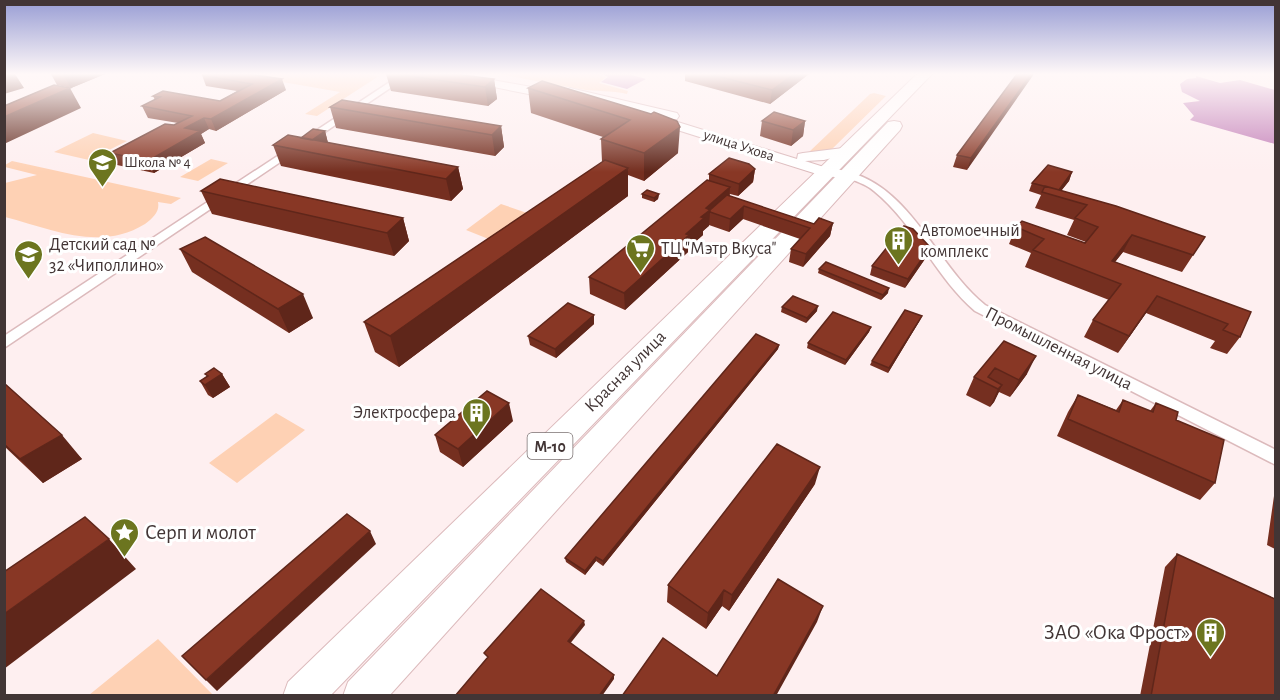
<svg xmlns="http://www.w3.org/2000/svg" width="1280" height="700" font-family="'Alegreya Sans',sans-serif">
<rect width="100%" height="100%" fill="#feeff0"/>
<path fill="#fed1b4" d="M 237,74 L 362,74 L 379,76 L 317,116 L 305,114 L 340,92 Z
M 500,74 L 598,74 L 606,77 L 599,83 L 628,91 L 627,94 C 611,90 597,92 580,89 C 553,85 526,79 500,74 Z
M 874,93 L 886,96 L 831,150 L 809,152 L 870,94 Z
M 93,133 L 127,141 L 89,160 L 54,152 Z
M 211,159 L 228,163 L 198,181 L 180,177 Z
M 12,161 L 181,198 L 171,204 L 158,202 C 160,212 153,218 145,224 C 100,252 51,229 5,217 L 5,183 L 37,175 L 5,167 L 5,165 Z
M 501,204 L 527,213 L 491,240 L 466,230 Z
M 276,413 L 305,430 L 237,483 L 209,463 Z
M 158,639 L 213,695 L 89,695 Z"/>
<path fill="#c17bb6" d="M 602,74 L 628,74 L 646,79 L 627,89 L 601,82 L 608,77 Z
M 1196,76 L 1220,83 L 1240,80 L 1275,90 L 1275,144 L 1190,120 L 1194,116 L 1183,103 L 1200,101 L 1182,92 L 1180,84 L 1187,79 L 1196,78 Z"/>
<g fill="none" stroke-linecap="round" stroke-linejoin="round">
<defs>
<path id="minor" d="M 402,74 L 411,74 L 4,348 L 4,336 Z
M 849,172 C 912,189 936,265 985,305 L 1276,450 L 1276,465 L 975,311 C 935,277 915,224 874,191 C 866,184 855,181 845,177 L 843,175 Z"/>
<path id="tertiary" d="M 438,74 L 459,74 L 554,91 L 560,95 L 554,99 L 443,77 Z
M 570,88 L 677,113 L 679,116 L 677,119 L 668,119 L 797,159 L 798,154 L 803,153 L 851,147 L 853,150 L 851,153 L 824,160 L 805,161 L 827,168 L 854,172 L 856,175 L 849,179 L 820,175 L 652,122 L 650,119 L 655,115 L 566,95 L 564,92 Z"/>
<path id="trunk" d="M 917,74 L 932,74 L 330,696 L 283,696 L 288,682 Z
M 894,121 L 900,122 L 902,126 L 900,130 L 389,696 L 343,696 L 348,682 L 888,122 Z"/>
</defs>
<use href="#minor" stroke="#dcbabc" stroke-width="3"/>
<use href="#tertiary" stroke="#dcbabc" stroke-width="2"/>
<use href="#trunk" stroke="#dcbabc" stroke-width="2"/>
<use href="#minor" fill="#fff" fill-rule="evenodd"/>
<use href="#tertiary" fill="#fff" fill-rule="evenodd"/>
<use href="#trunk" fill="#fff" fill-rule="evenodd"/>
</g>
<path fill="#752f20" d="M 51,74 L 105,74 L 71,88 L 57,85 Z
M 386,74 L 454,74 L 494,79 L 497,99 L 488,106 L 391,91 Z
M 685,74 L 809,74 L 770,104 L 685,81 Z
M 1017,74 L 967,170 L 953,167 L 957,155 Z
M 202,75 L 286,90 L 216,131 L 209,129 L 201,134 L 205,143 L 154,173 L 117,165 L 110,153 L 178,123 L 148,118 L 142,106 L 155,100 L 153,96 L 220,101 L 237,91 L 206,86 Z
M 528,88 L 651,114 L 678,153 L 644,181 L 628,175 L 628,196 L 399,367 L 375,352 L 364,322 L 602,162 L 601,139 L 603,137 L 531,113 Z
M 330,107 L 501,126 L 504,147 L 495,156 L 336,128 Z
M 762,121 L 805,121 L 803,136 L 791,146 L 760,136 Z
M 325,131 L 328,143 L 458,167 L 463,189 L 451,201 L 281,166 L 273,145 Z
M 755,169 L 753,182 L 738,196 L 730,194 L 729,196 L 814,224 L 833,223 L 830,236 L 803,267 L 789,262 L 791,249 L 800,239 L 743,219 L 729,232 L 709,225 L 703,231 L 703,235 L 688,248 L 688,252 L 625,310 L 590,294 L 589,277 L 709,180 L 709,174 Z
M 1072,172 L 1069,181 L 1061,191 L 1205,237 L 1182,272 L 1123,252 L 1115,262 L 1251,312 L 1240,337 L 1227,354 L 1210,348 L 1215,341 L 1146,313 L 1118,353 L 1084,337 L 1093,320 L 1109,300 L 1025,267 L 1031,253 L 1009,244 L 1016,227 L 1085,243 L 1086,242 L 1067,235 L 1074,220 L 1035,208 L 1041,195 L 1029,191 L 1032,183 Z
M 201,191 L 403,218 L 409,241 L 394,256 L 212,214 Z
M 642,194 L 659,194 L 658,199 L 654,202 L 642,198 Z
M 180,249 L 313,318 L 289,333 L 192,272 Z
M 927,256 L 905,288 L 870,275 L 872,266 Z
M 819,269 L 888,293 L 881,300 L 818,273 Z
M 782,307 L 817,311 L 806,323 L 781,312 Z
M 594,315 L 594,324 L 556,358 L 530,345 L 528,336 Z
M 920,320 L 888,373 L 870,365 L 872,361 Z
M 871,327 L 869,332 L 845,365 L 807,348 L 808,343 Z
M 1004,341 L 1027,374 L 1010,397 L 999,392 L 994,402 L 990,407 L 966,395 L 974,377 Z
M 779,345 L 778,349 L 603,566 L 596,561 L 585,575 L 566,562 L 565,558 Z
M 205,374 L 222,374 L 230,387 L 213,398 L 208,395 L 200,381 L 207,376 Z
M 4,383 L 82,459 L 43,483 L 4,446 Z
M 1078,395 L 1116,410 L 1123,400 L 1150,411 L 1156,403 L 1176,420 L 1215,483 L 1200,500 L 1057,436 L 1068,412 Z
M 513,421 L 463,467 L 440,452 L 435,435 Z
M 815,484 L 729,611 L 722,606 L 706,629 L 667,602 L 668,585 Z
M 1275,494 L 1275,549 L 1267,545 L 1274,496 Z
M 1177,554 L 1275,696 L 1140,696 L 1165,567 Z"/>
<path fill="#5f261a" d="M 4,74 L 15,74 L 24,88 L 4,94 Z
M 63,74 L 105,74 L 71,88 Z
M 794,74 L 809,74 L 770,104 L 772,90 Z
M 1031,74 L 1034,74 L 967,170 L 971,158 Z
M 282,79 L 286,90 L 216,131 L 211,119 Z
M 494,79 L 497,99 L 488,106 L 485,87 Z
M 70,88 L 81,108 L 4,144 L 4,117 Z
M 204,118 L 209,129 L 201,134 L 205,143 L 154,173 L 148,161 L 185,128 Z
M 805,121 L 803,136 L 791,146 L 793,130 Z
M 501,126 L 504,147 L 495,156 L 492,135 Z
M 680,127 L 678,153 L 644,181 L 644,153 Z
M 325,131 L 328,143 L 310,141 Z
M 458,167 L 463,189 L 451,201 L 446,179 Z
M 628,168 L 628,196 L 399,367 L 390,336 Z
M 755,169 L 753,182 L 738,196 L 739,184 Z
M 1072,172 L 1069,181 L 1057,196 L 1058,191 Z
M 730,187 L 729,203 L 710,212 L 709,226 L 703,231 L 703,235 L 688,248 L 688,252 L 625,310 L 624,293 L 701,217 L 706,208 Z
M 659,194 L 658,199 L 654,202 L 654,198 Z
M 744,206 L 743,219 L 729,232 L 730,219 Z
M 403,218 L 409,241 L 394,256 L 387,233 Z
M 833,223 L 830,236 L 803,267 L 806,254 Z
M 1132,235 L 1123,252 L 1103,277 L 1112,261 Z
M 930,247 L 927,256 L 905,288 L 908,279 Z
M 889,288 L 888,293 L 881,300 L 883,295 Z
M 303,294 L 313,318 L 289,333 L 278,309 Z
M 1157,296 L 1146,313 L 1118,353 L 1129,336 Z
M 818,306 L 817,311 L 806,323 L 807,318 Z
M 594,315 L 594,324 L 556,358 L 555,349 Z
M 922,316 L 920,320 L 888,373 L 889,368 Z
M 871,327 L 869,332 L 845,365 L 846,360 Z
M 779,345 L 778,349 L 603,566 L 603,561 Z
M 1036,356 L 1027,374 L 1010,397 L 1019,380 Z
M 222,374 L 230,387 L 213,398 L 205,385 Z
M 1002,385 L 994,402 L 990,407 L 998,389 Z
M 509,403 L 513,421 L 463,467 L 458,449 Z
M 62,435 L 82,459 L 43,483 L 20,459 Z
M 820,467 L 815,484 L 729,611 L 732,595 Z
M 370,531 L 376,544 L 217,691 L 206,680 Z
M 109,539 L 136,569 L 4,669 L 4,614 Z
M 596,557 L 596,561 L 585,575 L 585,571 Z
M 724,590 L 722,606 L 706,629 L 708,613 Z
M 823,606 L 817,622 L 776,696 L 773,696 Z
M 584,621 L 585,625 L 569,645 L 568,641 Z
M 614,675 L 614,679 L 602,696 L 599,696 Z"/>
<path fill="#883725" stroke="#5f261a" stroke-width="1.5" d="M 206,74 L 248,74 L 282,79 L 211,119 L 204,118 L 185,128 L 200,131 L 148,161 L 110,153 L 165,124 L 174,125 L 192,116 L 142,106 L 160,97 L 153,96 L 163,91 L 220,101 L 252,84 L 202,75 Z
M 397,74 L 454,74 L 494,79 L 485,87 Z
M 709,74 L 794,74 L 772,90 Z
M 1017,74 L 1031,74 L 971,158 L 957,155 Z
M 542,81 L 651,114 L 654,112 L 677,121 L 680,127 L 644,153 L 601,139 L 630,120 L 528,88 Z
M 54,85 L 70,88 L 4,117 L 4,106 Z
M 342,100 L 501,126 L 492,135 L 330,107 Z
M 774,112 L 805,121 L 793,130 L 762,121 Z
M 313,129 L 325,131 L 312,140 L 301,138 Z
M 288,135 L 458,167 L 446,179 L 273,145 Z
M 729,158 L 749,164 L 755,169 L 739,184 L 709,174 Z
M 605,160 L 628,168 L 390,336 L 364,322 Z
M 1048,165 L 1072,172 L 1059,190 L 1032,183 Z
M 220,179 L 403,218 L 387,233 L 201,191 Z
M 707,180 L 730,187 L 706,208 L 710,210 L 701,217 L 704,218 L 686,234 L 689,235 L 624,293 L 589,277 Z
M 1045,186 L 1116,206 L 1205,237 L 1193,255 L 1132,235 L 1112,261 L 1251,312 L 1240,337 L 1223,330 L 1228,324 L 1157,296 L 1129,336 L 1093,320 L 1121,284 L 1033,250 L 1044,239 L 1016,227 L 1022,221 L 1085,243 L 1098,227 L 1075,218 L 1087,205 L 1042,192 Z
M 647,190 L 659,194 L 654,198 L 642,194 Z
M 727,195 L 814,224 L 819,218 L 833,223 L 806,254 L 791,249 L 810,228 L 744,206 L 730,219 L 710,212 L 710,210 Z
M 904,226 L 913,229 L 930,247 L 908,279 L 872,266 Z
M 205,237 L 303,294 L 278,309 L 180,249 Z
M 826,262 L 889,288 L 883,295 L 819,269 Z
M 793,296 L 818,306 L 807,318 L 782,307 Z
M 568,303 L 594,315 L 555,349 L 528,336 Z
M 905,310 L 922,316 L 889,368 L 872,361 Z
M 833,312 L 871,327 L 846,360 L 808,343 Z
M 756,334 L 779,345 L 603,561 L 596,557 L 585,571 L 565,558 Z
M 1004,341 L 1036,356 L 1019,380 L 995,368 L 988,377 L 1002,385 L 998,389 L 974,377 Z
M 214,368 L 222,374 L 205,385 L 200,381 L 208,376 L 205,374 Z
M 4,383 L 62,435 L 20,459 L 4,444 Z
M 487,391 L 509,403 L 458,449 L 435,435 Z
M 1078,395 L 1119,412 L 1123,400 L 1153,412 L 1156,403 L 1178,412 L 1176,420 L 1224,440 L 1215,483 L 1068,419 Z
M 777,444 L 820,467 L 732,595 L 724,590 L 708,613 L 668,585 Z
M 347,514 L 370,531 L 206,680 L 182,656 Z
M 85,517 L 109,539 L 4,614 L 4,572 Z
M 1177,554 L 1275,599 L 1275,696 L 1151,696 Z
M 778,579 L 823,606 L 773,696 L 622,696 L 663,638 L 717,676 Z
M 541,589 L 584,621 L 568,641 L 614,675 L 599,696 L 455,696 L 488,657 L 484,653 Z"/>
<linearGradient id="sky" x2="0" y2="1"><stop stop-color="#989dd4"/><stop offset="0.43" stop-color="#fff8f8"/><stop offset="1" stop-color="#fff8f8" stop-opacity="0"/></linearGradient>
<rect width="1280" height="172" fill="url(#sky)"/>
<defs>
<symbol id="school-pin" viewBox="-11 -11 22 30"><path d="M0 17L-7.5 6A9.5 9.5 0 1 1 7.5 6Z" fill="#6c751f" stroke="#fff"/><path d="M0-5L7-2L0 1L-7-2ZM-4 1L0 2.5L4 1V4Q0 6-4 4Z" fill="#fff"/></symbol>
<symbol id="building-pin" viewBox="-11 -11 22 30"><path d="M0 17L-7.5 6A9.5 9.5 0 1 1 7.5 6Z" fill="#6c751f" stroke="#fff"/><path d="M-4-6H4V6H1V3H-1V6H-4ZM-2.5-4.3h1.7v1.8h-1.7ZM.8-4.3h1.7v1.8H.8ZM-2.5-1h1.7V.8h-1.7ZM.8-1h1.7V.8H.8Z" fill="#fff"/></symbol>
<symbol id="supermarket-pin" viewBox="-11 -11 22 30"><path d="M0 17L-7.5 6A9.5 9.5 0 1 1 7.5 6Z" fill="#6c751f" stroke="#fff"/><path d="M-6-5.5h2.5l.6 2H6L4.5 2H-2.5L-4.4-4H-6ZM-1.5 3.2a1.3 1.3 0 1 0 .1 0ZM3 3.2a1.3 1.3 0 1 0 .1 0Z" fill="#fff"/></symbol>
<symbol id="sight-pin" viewBox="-11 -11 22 30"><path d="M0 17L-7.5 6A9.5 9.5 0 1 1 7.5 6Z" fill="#6c751f" stroke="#fff"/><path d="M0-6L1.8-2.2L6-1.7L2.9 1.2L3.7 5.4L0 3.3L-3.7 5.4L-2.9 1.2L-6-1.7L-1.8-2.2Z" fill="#fff"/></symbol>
</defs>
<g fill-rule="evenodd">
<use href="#school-pin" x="86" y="146" width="33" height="45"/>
<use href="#building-pin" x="882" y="224" width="33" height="45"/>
<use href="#supermarket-pin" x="624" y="232" width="33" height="45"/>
<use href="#school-pin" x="12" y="238" width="33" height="45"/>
<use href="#building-pin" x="460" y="396" width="33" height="45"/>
<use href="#sight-pin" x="108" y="516" width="33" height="45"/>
<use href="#building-pin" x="1194" y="616" width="33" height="45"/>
</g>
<g text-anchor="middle" stroke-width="6" stroke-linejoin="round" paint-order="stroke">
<g font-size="15" fill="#423535" stroke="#fff">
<text transform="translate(739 145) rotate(18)" y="5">улица Ухова</text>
</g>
<g font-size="15" fill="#423535" stroke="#fff" text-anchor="start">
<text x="124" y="167">Школа № 4</text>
</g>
<rect fill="#fff" stroke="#7b7272" stroke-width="1.5" x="527.5" y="433" width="45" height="26" rx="4.5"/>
<g font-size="16" font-weight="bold" fill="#423535">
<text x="550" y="452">М-10</text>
</g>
<g font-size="18" fill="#423535" stroke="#fff" text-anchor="start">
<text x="920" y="236">Автомоечный<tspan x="920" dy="21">комплекс</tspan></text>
<text x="49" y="250">Детский сад №<tspan x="49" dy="21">32 «Чиполлино»</tspan></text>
<text x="661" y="254">ТЦ "Мэтр Вкуса"</text>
<text x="456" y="418" text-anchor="end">Электросфера</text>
</g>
<g font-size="18" fill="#423535" stroke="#fff">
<text transform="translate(1059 348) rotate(27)" y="6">Промышленная улица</text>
<text transform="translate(625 371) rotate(-45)" y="6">Красная улица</text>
</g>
<g font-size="21" fill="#423535" stroke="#fff" text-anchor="start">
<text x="145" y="539">Серп и молот</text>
<text x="1190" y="639" text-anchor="end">ЗАО «Ока Фрост»</text>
</g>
</g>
<rect width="1280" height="700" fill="none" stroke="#423535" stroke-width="12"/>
</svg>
